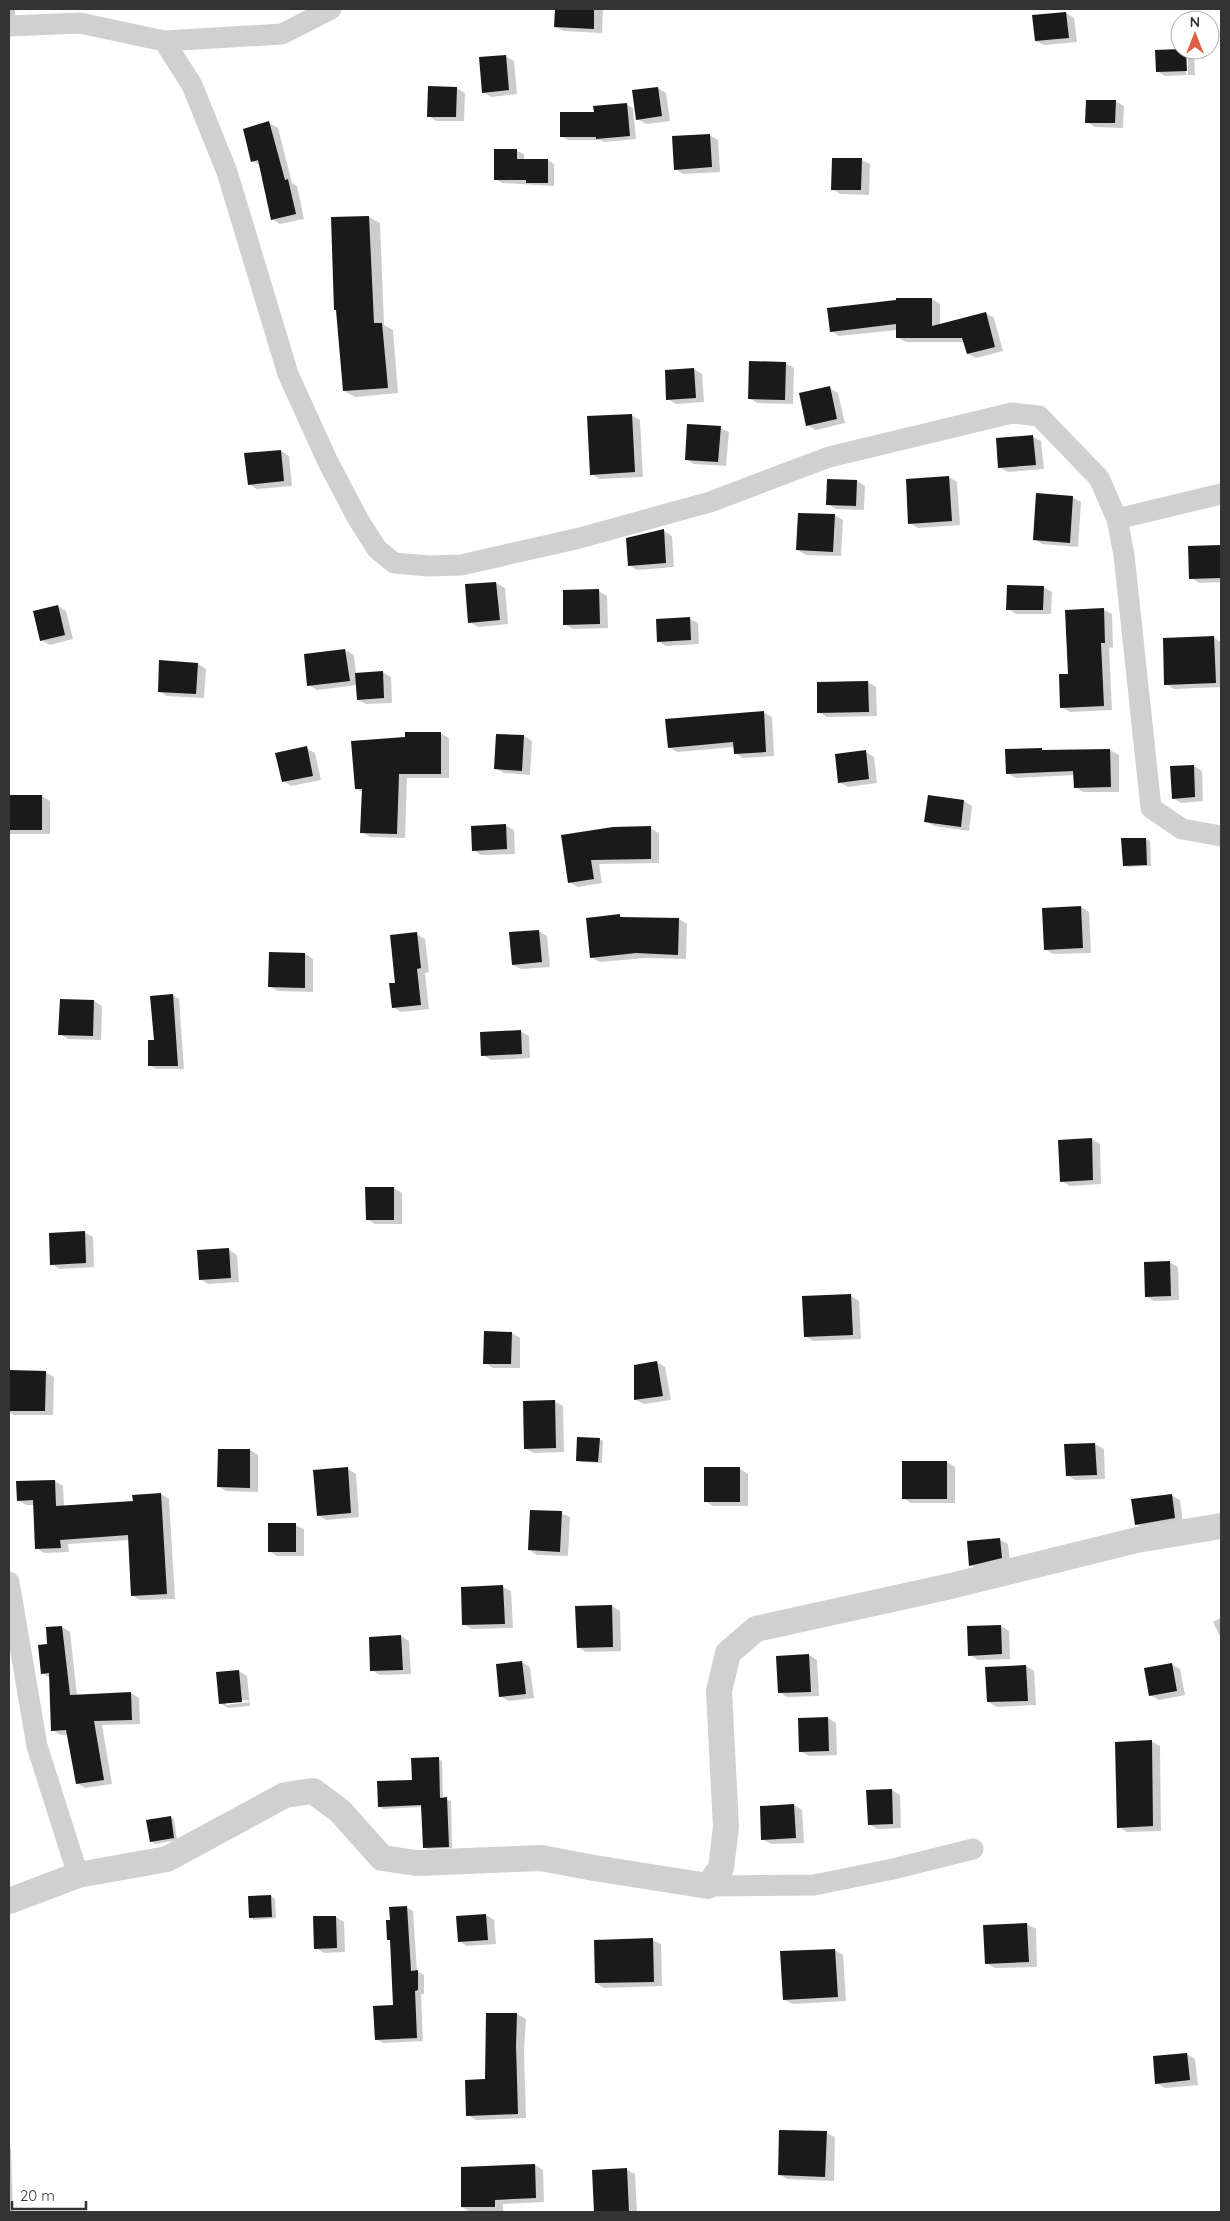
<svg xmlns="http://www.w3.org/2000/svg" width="1230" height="2221" font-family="Quicksand,sans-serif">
<rect width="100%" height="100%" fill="#fff"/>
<path fill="#0003" fill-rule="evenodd" d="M 9,9 L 15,9 L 15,19 L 9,23 Z
M 556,9 L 603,9 L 602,33 L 564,31 L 555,27 Z
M 1066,13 L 1074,18 L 1077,42 L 1044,45 L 1036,41 Z
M 1180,50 L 1187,50 L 1194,54 L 1195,75 L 1188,75 L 1188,53 L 1185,53 L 1186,75 L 1165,76 L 1157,71 Z
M 505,56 L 514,61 L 517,94 L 491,97 L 483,92 Z
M 456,88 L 465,93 L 464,121 L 436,121 L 428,116 Z
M 658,88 L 666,93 L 670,121 L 646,124 L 637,119 Z
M 1115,101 L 1124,106 L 1123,128 L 1095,127 L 1087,122 Z
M 626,104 L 633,108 L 636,139 L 604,142 L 600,140 L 568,140 L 561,136 L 595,113 Z
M 269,123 L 278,128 L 292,183 L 297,186 L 304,219 L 280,224 L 272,219 L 260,165 L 252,161 Z
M 709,135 L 718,140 L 720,172 L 683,174 L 675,169 Z
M 496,151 L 517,151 L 524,154 L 524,160 L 548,160 L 554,164 L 554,186 L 502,183 L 496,179 Z
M 862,160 L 870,164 L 869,195 L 840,194 L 832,189 Z
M 369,217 L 380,223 L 384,325 L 393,330 L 398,393 L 355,397 L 344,391 Z
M 932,299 L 940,304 L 940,325 L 986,313 L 994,318 L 1003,351 L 976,358 L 968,354 L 965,342 L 906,342 L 897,337 L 897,330 L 839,336 L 831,331 Z
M 785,363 L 794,368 L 793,404 L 757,403 L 749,398 Z
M 694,369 L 702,374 L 704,402 L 676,404 L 668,399 Z
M 829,388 L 838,393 L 845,423 L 816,430 L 807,425 Z
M 631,415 L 640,420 L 643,477 L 600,479 L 591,474 Z
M 720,428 L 729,432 L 726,466 L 694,464 L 686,459 Z
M 1033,437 L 1041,441 L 1044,469 L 1008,472 L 999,467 Z
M 281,451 L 289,456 L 292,486 L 257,489 L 249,484 Z
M 949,477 L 957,482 L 960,525 L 918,528 L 910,523 Z
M 857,481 L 865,486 L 864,510 L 836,509 L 828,504 Z
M 1072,497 L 1081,502 L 1078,547 L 1042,544 L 1034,539 Z
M 834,515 L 843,520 L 841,556 L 806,555 L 798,550 Z
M 664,531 L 672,536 L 674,567 L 637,570 L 629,565 L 627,539 Z
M 1221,546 L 1221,582 L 1199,583 L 1191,578 L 1189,547 Z
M 496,583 L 505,588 L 508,624 L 478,627 L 470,622 L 466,586 Z
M 1043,587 L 1052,592 L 1051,614 L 1016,614 L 1008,609 Z
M 599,591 L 607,596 L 608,628 L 573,629 L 564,624 Z
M 58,606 L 66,611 L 73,639 L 50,645 L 41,640 Z
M 1104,610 L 1112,614 L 1113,647 L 1109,648 L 1112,710 L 1070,712 L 1061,707 L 1069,675 Z
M 690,619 L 698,623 L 699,644 L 666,646 L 658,641 Z
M 1214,638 L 1221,642 L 1221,687 L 1174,689 L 1166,684 L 1164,640 Z
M 345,650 L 354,655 L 356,674 L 382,672 L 391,677 L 392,703 L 366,704 L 358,700 L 357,685 L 317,690 L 309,685 L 305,655 Z
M 198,664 L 206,669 L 204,698 L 167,696 L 159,691 Z
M 868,682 L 876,687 L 877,716 L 827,717 L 819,712 L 818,683 Z
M 763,712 L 772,717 L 774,756 L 743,758 L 735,753 L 734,747 L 677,752 L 669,747 Z
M 440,733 L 449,738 L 449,778 L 407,778 L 405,838 L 370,837 L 362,832 L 363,792 L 356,789 L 406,738 Z
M 497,735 L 524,736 L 532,741 L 530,775 L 504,773 L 495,768 Z
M 306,748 L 315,753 L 321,780 L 291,786 L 283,781 Z
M 1041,749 L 1045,751 L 1110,750 L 1119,755 L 1119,792 L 1083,792 L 1075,787 L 1075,775 L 1016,778 L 1007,773 Z
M 866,752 L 874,757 L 877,783 L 848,787 L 839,782 Z
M 1194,766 L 1202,771 L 1203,801 L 1181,803 L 1173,798 Z
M 9,796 L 42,796 L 50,801 L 50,834 L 9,834 Z
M 929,796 L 964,801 L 972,806 L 969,831 L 934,826 L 926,821 Z
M 505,825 L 514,830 L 515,854 L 481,855 L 473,850 Z
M 650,828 L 659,833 L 659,863 L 599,864 L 602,883 L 578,887 L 569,882 L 563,836 Z
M 1146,839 L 1150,841 L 1151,866 L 1128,867 L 1124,865 Z
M 1081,907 L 1089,912 L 1091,953 L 1053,954 L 1045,949 Z
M 620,916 L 625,919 L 679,919 L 687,924 L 686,959 L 645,958 L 600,962 L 591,957 Z
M 539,931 L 547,936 L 550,967 L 521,969 L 513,965 Z
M 416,934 L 425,939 L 429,972 L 425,973 L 429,1009 L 401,1012 L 393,1007 L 397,984 Z
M 270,953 L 305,954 L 313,959 L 313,992 L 278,991 L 269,986 Z
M 173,995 L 179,999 L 184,1069 L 156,1069 L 150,1065 L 155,1041 L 151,997 Z
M 94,1001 L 102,1006 L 101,1040 L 68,1039 L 60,1034 Z
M 520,1031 L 529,1036 L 530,1058 L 491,1060 L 483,1055 Z
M 1092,1139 L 1100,1144 L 1101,1184 L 1070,1186 L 1061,1181 Z
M 394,1188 L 402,1193 L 402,1224 L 375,1224 L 367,1219 Z
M 84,1232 L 93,1237 L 94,1267 L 60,1269 L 51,1264 Z
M 229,1250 L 237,1255 L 239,1282 L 208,1284 L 200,1279 Z
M 1169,1262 L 1178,1267 L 1179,1300 L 1154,1301 L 1146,1296 Z
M 851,1296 L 859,1301 L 861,1339 L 813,1341 L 805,1336 L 803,1298 Z
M 512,1333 L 520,1338 L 520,1368 L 493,1368 L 485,1363 Z
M 657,1362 L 665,1367 L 671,1400 L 644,1404 L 636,1400 Z
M 9,1371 L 45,1372 L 54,1377 L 53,1415 L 14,1415 L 9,1412 Z
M 554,1401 L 563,1406 L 564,1452 L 534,1453 L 526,1449 Z
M 599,1439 L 603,1441 L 602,1463 L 581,1462 L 577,1460 Z
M 1095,1444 L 1104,1449 L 1105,1479 L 1075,1480 L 1067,1475 L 1066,1446 Z
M 250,1450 L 258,1455 L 258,1492 L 226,1491 L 218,1486 Z
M 947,1462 L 955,1467 L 955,1503 L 911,1503 L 903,1498 Z
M 348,1469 L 356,1474 L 359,1517 L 326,1520 L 318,1515 Z
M 740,1469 L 748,1474 L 748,1506 L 713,1506 L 705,1501 Z
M 55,1481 L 63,1486 L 64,1506 L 134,1502 L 161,1494 L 169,1499 L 175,1599 L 140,1600 L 132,1595 L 130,1540 L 68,1544 L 69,1552 L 44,1553 L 36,1548 L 35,1505 L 26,1505 L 18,1500 Z
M 1171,1495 L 1180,1500 L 1183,1523 L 1144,1529 L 1136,1524 Z
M 561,1513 L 570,1517 L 568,1556 L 537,1555 L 529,1550 Z
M 295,1525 L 304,1529 L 304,1556 L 277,1556 L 269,1551 Z
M 999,1539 L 1008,1544 L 1010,1562 L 979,1570 L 971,1565 Z
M 503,1587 L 511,1591 L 513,1628 L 472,1629 L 463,1624 Z
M 612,1606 L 620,1611 L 621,1651 L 586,1652 L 578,1647 Z
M 1221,1618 L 1221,1638 L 1213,1622 Z
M 1001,1626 L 1009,1631 L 1010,1659 L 978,1660 L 970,1655 Z
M 62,1627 L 70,1632 L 77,1696 L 131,1693 L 139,1698 L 140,1724 L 102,1725 L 112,1784 L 85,1788 L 77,1783 L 68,1735 L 61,1735 L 52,1730 L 50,1678 L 42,1673 L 48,1645 Z
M 401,1636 L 409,1641 L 411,1674 L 380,1675 L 371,1670 Z
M 809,1655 L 817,1660 L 819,1696 L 787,1697 L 779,1692 Z
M 522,1662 L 530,1667 L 534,1698 L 509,1701 L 500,1696 Z
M 1171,1664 L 1180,1669 L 1185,1695 L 1159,1700 L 1150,1695 Z
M 1026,1666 L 1034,1671 L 1036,1705 L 997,1707 L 988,1702 Z
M 239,1671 L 247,1676 L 250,1706 L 228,1708 L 220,1703 ZM 248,1700 L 249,1702 L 226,1705 L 226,1702 Z
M 828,1718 L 836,1723 L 837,1755 L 809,1756 L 800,1751 Z
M 1151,1741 L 1160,1746 L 1161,1831 L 1127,1832 L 1119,1827 Z
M 438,1759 L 442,1761 L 443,1799 L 451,1801 L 452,1848 L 428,1849 L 424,1847 L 422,1807 L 383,1809 L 379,1806 Z
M 892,1790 L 900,1795 L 901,1828 L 877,1829 L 869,1824 Z
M 794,1805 L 802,1810 L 804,1843 L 771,1844 L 762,1839 Z
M 170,1817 L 174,1819 L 177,1840 L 155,1844 L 151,1841 Z
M 271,1896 L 275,1899 L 276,1918 L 254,1920 L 250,1917 L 249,1897 Z
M 406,1907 L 413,1911 L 417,1971 L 424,1975 L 424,1994 L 421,1994 L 423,2041 L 383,2043 L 376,2039 L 394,2006 L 392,1941 L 388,1939 L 391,1921 Z
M 486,1915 L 494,1920 L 496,1944 L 467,1946 L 459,1941 Z
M 336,1917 L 344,1922 L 345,1952 L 324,1953 L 316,1948 Z
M 1027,1924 L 1036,1929 L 1037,1967 L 995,1968 L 986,1963 L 985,1926 Z
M 652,1940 L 661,1944 L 662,1986 L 604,1988 L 596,1983 Z
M 835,1950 L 843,1955 L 846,2001 L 793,2004 L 785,2000 Z
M 487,2014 L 517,2014 L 526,2019 L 524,2052 L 526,2118 L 476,2120 L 468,2115 L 486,2080 Z
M 1187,2054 L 1195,2059 L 1198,2085 L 1165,2088 L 1157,2083 Z
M 827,2133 L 835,2137 L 834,2181 L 787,2179 L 779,2174 Z
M 9,2148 L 11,2149 L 13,2212 L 9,2212 Z
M 535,2165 L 543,2170 L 544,2202 L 503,2204 L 503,2212 L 470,2212 L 462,2207 Z
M 627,2170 L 635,2174 L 637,2212 L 595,2212 L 593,2171 Z"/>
<path fill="#1a1a1a" d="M 555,9 L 594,9 L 594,29 L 554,27 Z
M 1066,12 L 1069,38 L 1035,41 L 1032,15 Z
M 1180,49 L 1186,50 L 1187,71 L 1156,72 L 1155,50 Z
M 506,55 L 509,90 L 482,93 L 479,57 Z
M 428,86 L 457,87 L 456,117 L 427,117 Z
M 658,87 L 662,116 L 636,120 L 632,90 Z
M 1086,100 L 1116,100 L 1115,123 L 1085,123 Z
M 627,103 L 630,136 L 596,139 L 596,137 L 560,137 L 560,112 L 594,112 L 593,106 Z
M 269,121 L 285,180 L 288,179 L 296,214 L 271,220 L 258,160 L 251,162 L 243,129 Z
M 710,134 L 712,167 L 674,170 L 672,136 Z
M 494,149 L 517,149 L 517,159 L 548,159 L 548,183 L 526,183 L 526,180 L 494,180 Z
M 832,158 L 862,158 L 861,190 L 831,190 Z
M 369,216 L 374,323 L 382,323 L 388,388 L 343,391 L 336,310 L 334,310 L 331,217 Z
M 896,298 L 932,298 L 932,326 L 986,312 L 995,347 L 967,354 L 962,338 L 896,338 L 896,324 L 830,332 L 827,308 L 896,300 Z
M 749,361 L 786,362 L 785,400 L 748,399 Z
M 694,368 L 696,398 L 666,400 L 665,370 Z
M 830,386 L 837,419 L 806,426 L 799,393 Z
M 632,414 L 635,472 L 590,475 L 587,416 Z
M 687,424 L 721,426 L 718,462 L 685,460 Z
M 1033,435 L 1036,465 L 998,468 L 996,438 Z
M 281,450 L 284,481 L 248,485 L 244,453 Z
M 949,476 L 952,521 L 908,524 L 906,479 Z
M 827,479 L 857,480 L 856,506 L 826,505 Z
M 1036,493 L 1073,496 L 1070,543 L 1033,540 Z
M 798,513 L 835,514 L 833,552 L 796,550 Z
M 664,529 L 666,563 L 628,566 L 626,538 Z
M 1221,545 L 1221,578 L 1189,579 L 1188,546 Z
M 496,582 L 500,620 L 468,623 L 465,584 Z
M 1007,585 L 1044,586 L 1043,610 L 1006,610 Z
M 599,589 L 600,624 L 563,625 L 563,590 Z
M 58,605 L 65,635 L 40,641 L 33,611 Z
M 1104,608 L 1105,643 L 1101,643 L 1104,706 L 1060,708 L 1059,674 L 1068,674 L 1065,610 Z
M 690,617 L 691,640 L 657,642 L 656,619 Z
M 1214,636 L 1216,683 L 1164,685 L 1163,638 Z
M 345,649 L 350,681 L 307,686 L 304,654 Z
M 159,660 L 198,663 L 196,694 L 158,692 Z
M 383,671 L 384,698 L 357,700 L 355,673 Z
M 868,681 L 869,712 L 817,713 L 817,682 Z
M 764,711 L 766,752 L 734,754 L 733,742 L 668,748 L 665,719 Z
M 405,732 L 441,732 L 441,774 L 399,774 L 397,834 L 360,833 L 362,789 L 355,789 L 351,741 L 405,737 Z
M 496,734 L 524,735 L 522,771 L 494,769 Z
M 307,746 L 313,776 L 282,782 L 275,753 Z
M 1042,748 L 1042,750 L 1110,749 L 1111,787 L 1074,788 L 1073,771 L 1006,774 L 1005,749 Z
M 866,750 L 869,779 L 838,783 L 835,754 Z
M 1194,765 L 1195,797 L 1172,799 L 1170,766 Z
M 9,795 L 42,795 L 42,830 L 9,830 Z
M 928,795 L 964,800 L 961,827 L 924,822 Z
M 506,824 L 507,849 L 472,851 L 471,826 Z
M 651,826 L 651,859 L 591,860 L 594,879 L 568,883 L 561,835 L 613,827 Z
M 1121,838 L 1146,838 L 1147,865 L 1123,866 Z
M 1081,906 L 1083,948 L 1044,950 L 1042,908 Z
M 620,914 L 620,917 L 679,918 L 678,955 L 636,953 L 590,958 L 586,918 Z
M 539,930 L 542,962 L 512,965 L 509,932 Z
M 417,932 L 421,968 L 417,969 L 421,1005 L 392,1008 L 389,983 L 395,983 L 390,935 Z
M 269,952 L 305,953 L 305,988 L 268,987 Z
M 173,994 L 178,1066 L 148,1066 L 148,1040 L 154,1040 L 150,996 Z
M 60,999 L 94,1000 L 93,1036 L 58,1035 Z
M 521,1030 L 522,1054 L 481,1056 L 480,1032 Z
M 1092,1138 L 1093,1180 L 1060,1182 L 1058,1140 Z
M 365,1187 L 394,1187 L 394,1220 L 366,1220 Z
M 85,1231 L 86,1263 L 50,1265 L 49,1233 Z
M 229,1248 L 231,1278 L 199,1280 L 197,1250 Z
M 1170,1261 L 1171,1296 L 1145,1297 L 1144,1262 Z
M 851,1294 L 853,1335 L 804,1337 L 802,1296 Z
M 484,1331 L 512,1332 L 511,1364 L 483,1364 Z
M 657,1361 L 663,1396 L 634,1400 L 634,1365 Z
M 9,1370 L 46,1371 L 45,1411 L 9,1411 Z
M 555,1400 L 556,1448 L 524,1449 L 523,1401 Z
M 577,1437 L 600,1438 L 598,1462 L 576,1461 Z
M 1095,1443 L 1097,1475 L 1066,1476 L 1064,1444 Z
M 218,1449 L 250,1449 L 250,1488 L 217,1487 Z
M 902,1461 L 947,1461 L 947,1499 L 902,1499 Z
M 348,1467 L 351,1513 L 317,1516 L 313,1470 Z
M 704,1467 L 740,1467 L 740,1502 L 704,1502 Z
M 55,1480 L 56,1506 L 133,1501 L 132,1495 L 161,1493 L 167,1594 L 131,1596 L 128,1535 L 60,1540 L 61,1548 L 35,1549 L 33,1500 L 17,1501 L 16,1481 Z
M 1172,1494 L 1175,1518 L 1135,1525 L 1131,1499 Z
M 530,1510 L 562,1511 L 560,1552 L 528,1550 Z
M 268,1523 L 296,1523 L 296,1552 L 268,1552 Z
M 1000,1538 L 1002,1558 L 969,1566 L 967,1541 Z
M 503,1585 L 505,1624 L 462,1625 L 461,1587 Z
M 612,1605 L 613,1647 L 577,1648 L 575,1606 Z
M 1001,1625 L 1002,1654 L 968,1656 L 967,1626 Z
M 62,1626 L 70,1695 L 131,1692 L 132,1720 L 94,1721 L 104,1780 L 76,1784 L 66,1730 L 51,1731 L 49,1673 L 41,1674 L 38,1645 L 47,1644 L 46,1627 Z
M 401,1635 L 403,1670 L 370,1671 L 369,1637 Z
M 809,1654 L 811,1692 L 778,1693 L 776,1656 Z
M 522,1661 L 526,1694 L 499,1697 L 496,1664 Z
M 1172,1663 L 1177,1691 L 1149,1696 L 1144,1668 Z
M 1026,1665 L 1028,1701 L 987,1702 L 985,1667 Z
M 239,1670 L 242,1702 L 219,1704 L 216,1672 Z
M 828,1717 L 829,1751 L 799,1752 L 798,1718 Z
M 1152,1740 L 1153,1826 L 1117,1828 L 1115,1742 Z
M 439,1757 L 440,1798 L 447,1797 L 449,1847 L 423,1848 L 421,1805 L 378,1807 L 377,1781 L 412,1780 L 411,1758 Z
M 892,1789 L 893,1824 L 868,1825 L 866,1790 Z
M 794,1804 L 796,1838 L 761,1840 L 760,1806 Z
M 171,1816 L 174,1838 L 150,1842 L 146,1820 Z
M 271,1895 L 272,1917 L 249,1918 L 248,1896 Z
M 407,1906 L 411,1971 L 418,1970 L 418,1990 L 415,1991 L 417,2038 L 375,2040 L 373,2006 L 393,2005 L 390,1940 L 387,1940 L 386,1920 L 390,1920 L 389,1907 Z
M 486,1914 L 488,1940 L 458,1942 L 456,1916 Z
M 313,1916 L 336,1916 L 337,1948 L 314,1949 Z
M 1027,1923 L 1029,1962 L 985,1964 L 983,1925 Z
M 653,1938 L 654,1982 L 595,1983 L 594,1940 Z
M 835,1949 L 838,1997 L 783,2000 L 780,1951 Z
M 486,2013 L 517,2013 L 516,2046 L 518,2114 L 466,2116 L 465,2080 L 485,2079 Z
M 1187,2053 L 1190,2080 L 1155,2084 L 1153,2056 Z
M 779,2130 L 827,2131 L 825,2177 L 778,2175 Z
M 535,2164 L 536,2198 L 495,2200 L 495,2207 L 461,2207 L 461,2167 Z
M 627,2168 L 629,2212 L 594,2212 L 592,2170 Z"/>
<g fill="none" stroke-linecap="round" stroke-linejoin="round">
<path stroke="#d0d0d0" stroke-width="21" d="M 9,26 L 80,23 L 164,41 L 282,34 L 331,9
M 164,41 L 192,85 L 227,172 L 288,374 L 328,462 L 358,519 L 377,549 L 394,563 L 429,566 L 461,565 L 580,538 L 710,502 L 829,457 L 1012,413 L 1039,416 L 1099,478 L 1117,519 L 1124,555 L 1151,808 L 1182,829 L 1221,836
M 1117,519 L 1221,494
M 9,1582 L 37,1746 L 78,1875
M 708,1886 L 814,1885 L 893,1869 L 973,1849"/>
<path stroke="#d0d0d0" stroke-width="26" d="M 9,1901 L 78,1875 L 167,1859 L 285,1795 L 313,1791 L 340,1811 L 382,1858 L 417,1863 L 541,1858 L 594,1868 L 708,1886 L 721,1868 L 726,1827 L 719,1691 L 728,1653 L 756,1629 L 951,1586 L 1137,1540 L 1221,1526"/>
</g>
<rect width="1230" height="2221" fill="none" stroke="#333333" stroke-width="20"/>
<g transform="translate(1195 35)"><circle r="24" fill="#ffffff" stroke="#adadad"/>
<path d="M0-4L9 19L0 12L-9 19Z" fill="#de5f41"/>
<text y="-8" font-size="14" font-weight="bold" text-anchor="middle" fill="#333333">N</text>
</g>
<path d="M12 2201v8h74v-8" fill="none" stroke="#333333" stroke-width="2.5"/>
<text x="20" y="2201" font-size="15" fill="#333333" stroke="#ffffff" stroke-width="4" paint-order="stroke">20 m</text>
</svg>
